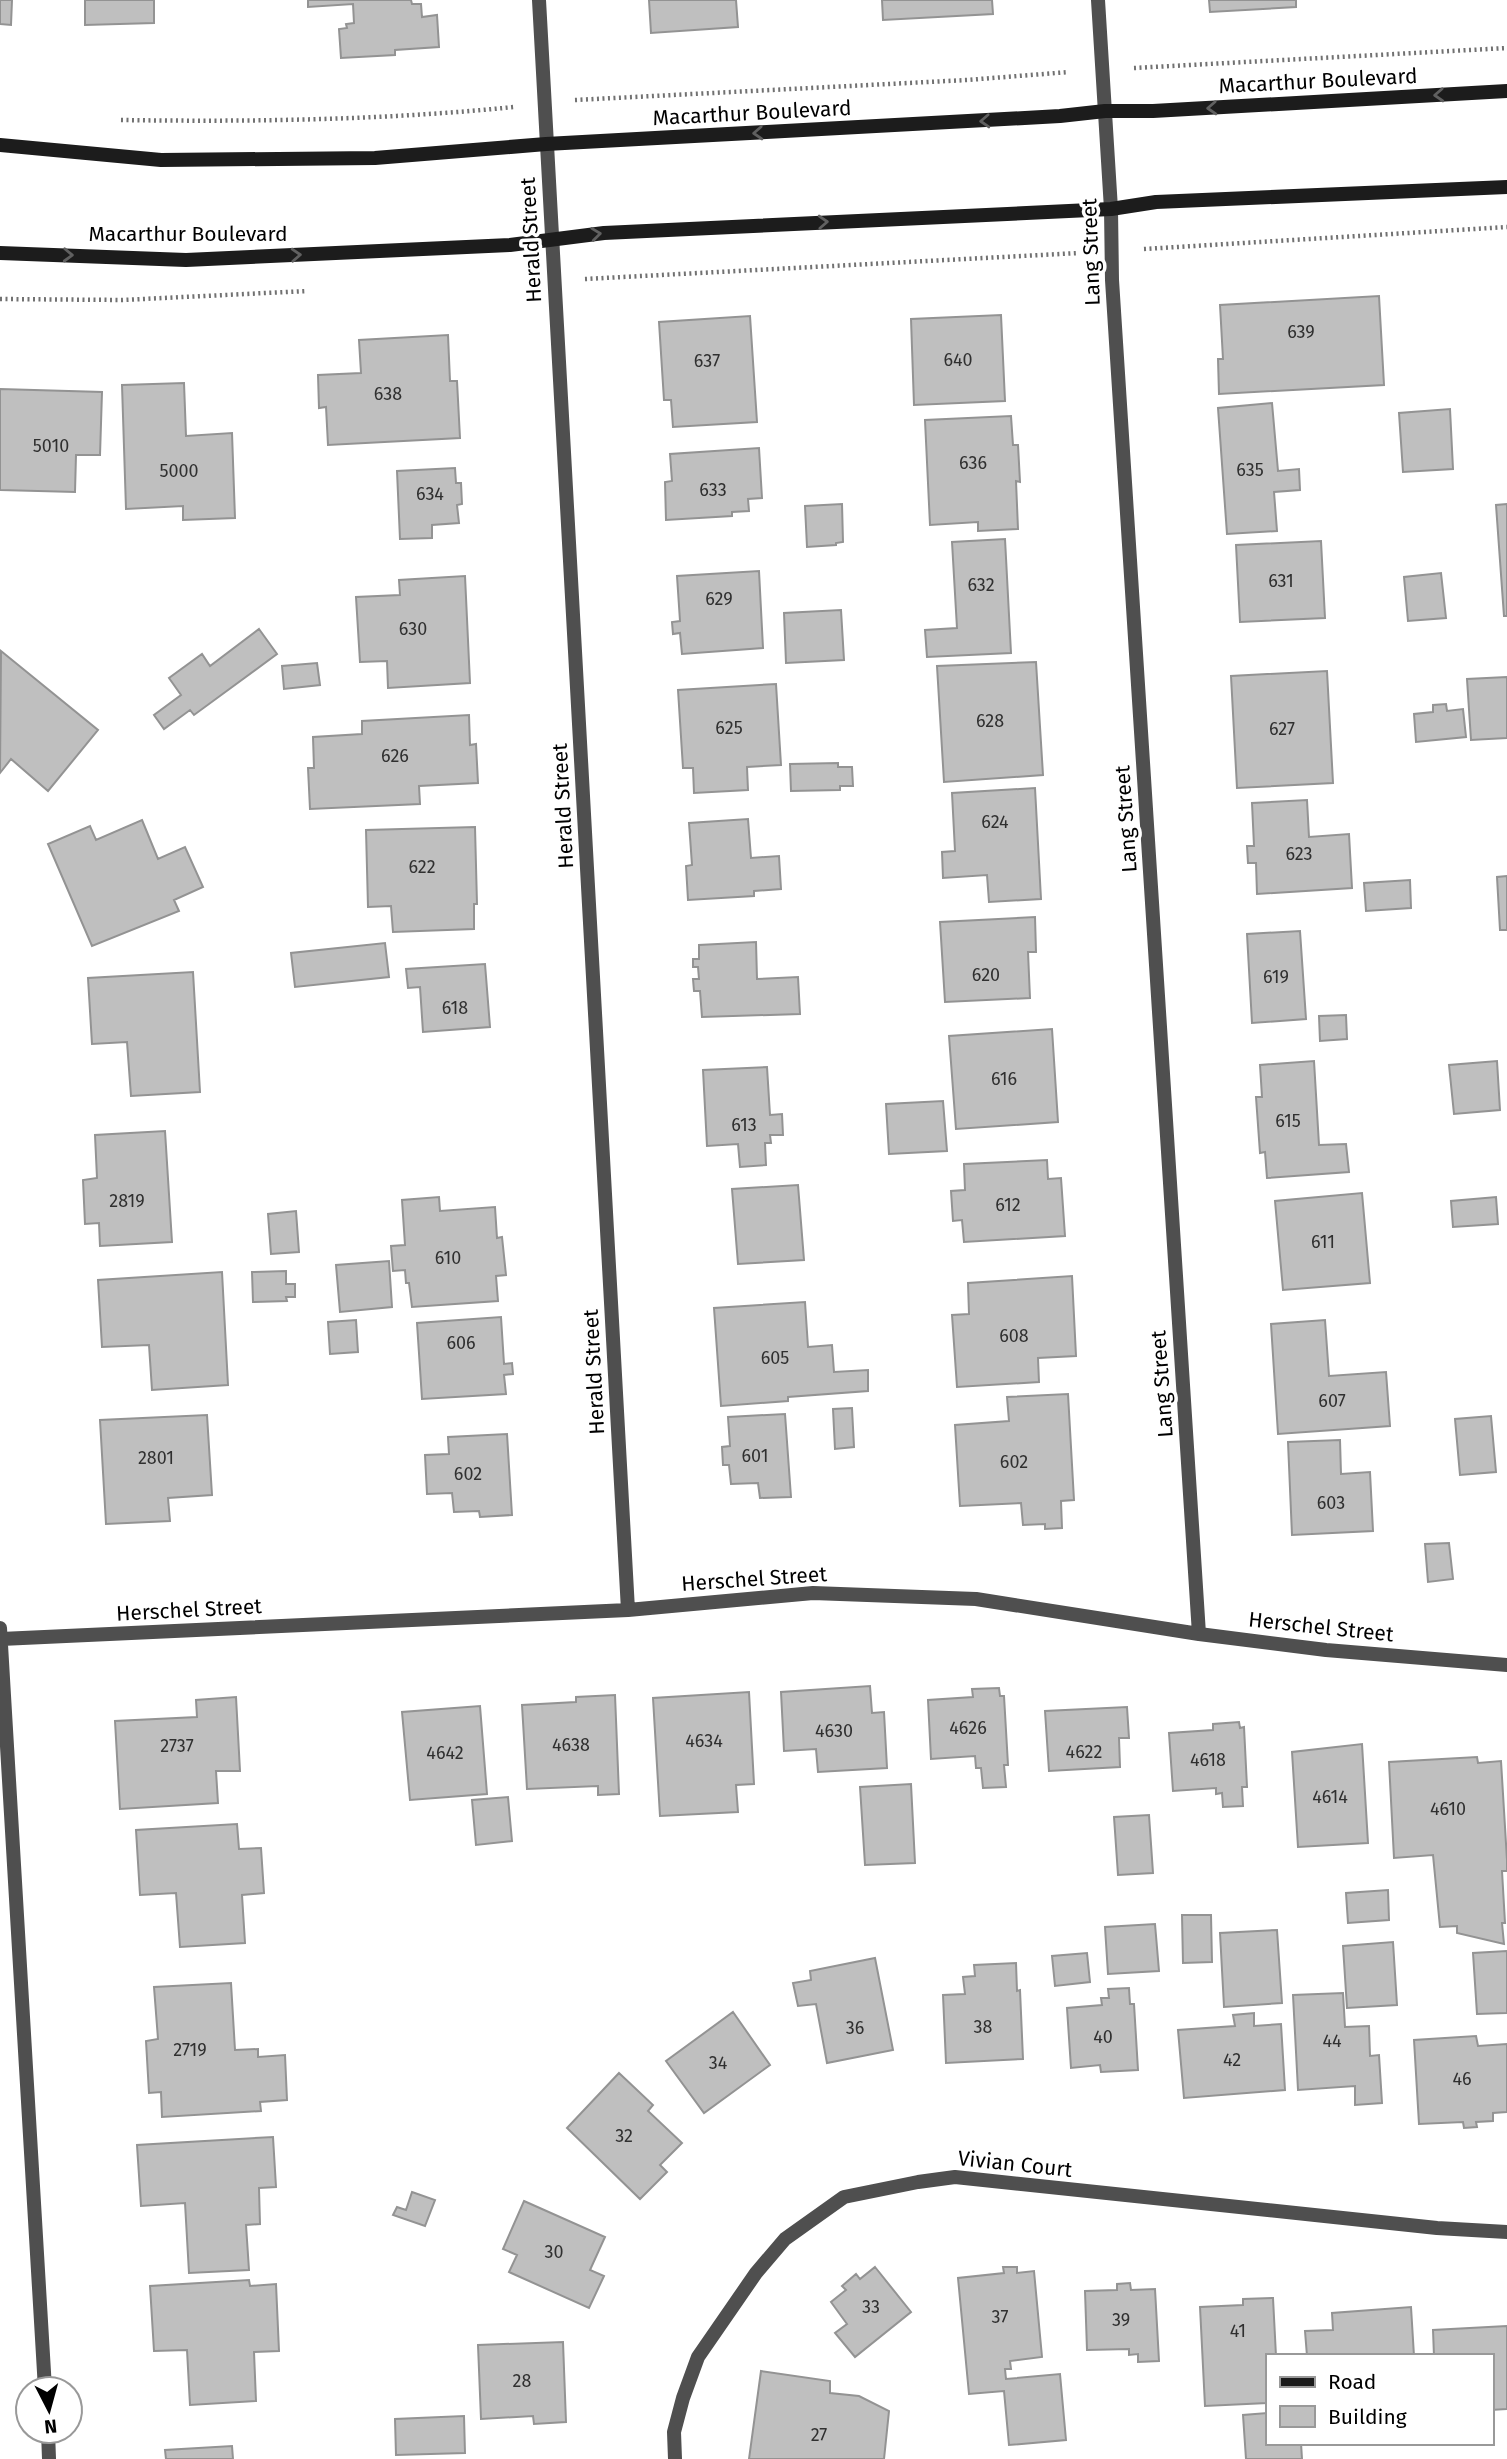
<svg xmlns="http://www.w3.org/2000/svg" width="1507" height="2459" font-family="'Fira Sans',sans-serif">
<rect width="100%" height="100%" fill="#fff"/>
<path fill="#bfbfbf" stroke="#939393" stroke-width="2" d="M 0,0 L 12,0 L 11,25 L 0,24 Z
M 85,0 L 154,0 L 154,23 L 85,25 Z
M 308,0 L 411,0 L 412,4 L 421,4 L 422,17 L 437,15 L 439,47 L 395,50 L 395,55 L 341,58 L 339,29 L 347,28 L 346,24 L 354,23 L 353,4 L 308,7 Z
M 649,0 L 736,0 L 738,27 L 651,33 Z
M 882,0 L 992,0 L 993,14 L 883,20 Z
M 1209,0 L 1296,0 L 1296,7 L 1210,12 Z
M 1379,296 L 1384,385 L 1219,394 L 1218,359 L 1223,359 L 1220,305 Z
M 1001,315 L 1005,401 L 914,405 L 911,319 Z
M 750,316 L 757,422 L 673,427 L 671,400 L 664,400 L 659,322 Z
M 448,335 L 450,381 L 457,381 L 460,438 L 328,445 L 326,407 L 319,408 L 318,375 L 361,373 L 359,340 Z
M 184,383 L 186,436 L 232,433 L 235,518 L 183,520 L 183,506 L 126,509 L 122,385 Z
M 0,389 L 102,392 L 100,455 L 76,455 L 75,492 L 0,490 Z
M 1272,403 L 1278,471 L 1299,469 L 1300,490 L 1274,492 L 1277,531 L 1227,534 L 1218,408 Z
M 1450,409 L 1453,469 L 1403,472 L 1399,413 Z
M 1011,416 L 1013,445 L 1018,445 L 1020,482 L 1016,481 L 1018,529 L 978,531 L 978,522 L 930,525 L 925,420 Z
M 759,448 L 762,498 L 748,499 L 749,511 L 732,512 L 732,516 L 666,520 L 665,482 L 672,481 L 670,454 Z
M 455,468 L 456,483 L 461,483 L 462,504 L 457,505 L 459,523 L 432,525 L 432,538 L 400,539 L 397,471 Z
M 842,504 L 843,542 L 836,543 L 836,545 L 807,547 L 805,506 Z
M 1507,504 L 1507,616 L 1504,616 L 1496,505 Z
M 1005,539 L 1011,653 L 927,657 L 925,630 L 957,628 L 952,542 Z
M 1321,541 L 1325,618 L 1240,622 L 1236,545 Z
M 759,571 L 763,648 L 682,654 L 680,633 L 673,634 L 672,622 L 680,621 L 677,576 Z
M 1441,573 L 1446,618 L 1408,621 L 1404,577 Z
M 465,576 L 470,683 L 388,688 L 387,661 L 360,662 L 356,597 L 400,595 L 399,580 Z
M 841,610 L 844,660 L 786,663 L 784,613 Z
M 259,629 L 277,654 L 194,715 L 190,710 L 164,729 L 154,715 L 181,695 L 169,678 L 202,654 L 210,666 Z
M 1,651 L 98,730 L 48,791 L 11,759 L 0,773 Z
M 1036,662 L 1043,775 L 944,782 L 937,666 Z
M 317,663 L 320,685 L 284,689 L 282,666 Z
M 1327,671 L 1333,783 L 1237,788 L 1231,676 Z
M 1507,677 L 1507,738 L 1471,740 L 1467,679 Z
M 776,684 L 781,765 L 747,767 L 748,790 L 694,793 L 693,768 L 683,768 L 678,690 Z
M 1446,704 L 1447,711 L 1463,709 L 1466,737 L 1416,742 L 1414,714 L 1433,712 L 1433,705 Z
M 469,715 L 470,745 L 476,744 L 478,783 L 419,786 L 420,804 L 310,809 L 308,768 L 314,768 L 313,737 L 362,734 L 362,721 Z
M 838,763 L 838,767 L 852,767 L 853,786 L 840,786 L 840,790 L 791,791 L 790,764 Z
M 1035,788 L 1041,899 L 989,902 L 987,875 L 943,878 L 942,852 L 955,851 L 952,793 Z
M 1307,800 L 1309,837 L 1349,834 L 1352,888 L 1257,894 L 1256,863 L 1248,863 L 1247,846 L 1254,846 L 1252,803 Z
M 748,819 L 751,858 L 779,856 L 781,889 L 754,891 L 754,896 L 688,900 L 686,866 L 692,865 L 689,823 Z
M 142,820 L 158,859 L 185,847 L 203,887 L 174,900 L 179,911 L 92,946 L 48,844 L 90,826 L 96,840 Z
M 475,827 L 477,904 L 474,904 L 474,929 L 393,932 L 391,906 L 368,907 L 366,830 Z
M 1507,876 L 1507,930 L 1500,930 L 1497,877 Z
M 1410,880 L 1411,908 L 1366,911 L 1364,883 Z
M 1035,917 L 1036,952 L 1028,952 L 1030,998 L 945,1002 L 940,922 Z
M 1300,931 L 1306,1019 L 1252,1023 L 1247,934 Z
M 756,942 L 757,979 L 798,977 L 800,1014 L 702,1017 L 700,991 L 694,991 L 693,979 L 699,979 L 698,967 L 693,967 L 693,959 L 699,959 L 699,945 Z
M 385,943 L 389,977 L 295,987 L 291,953 Z
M 485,964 L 490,1027 L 423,1032 L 420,987 L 408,988 L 406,969 Z
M 193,972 L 200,1092 L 131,1096 L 127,1042 L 92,1044 L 88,978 Z
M 1346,1015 L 1347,1039 L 1320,1041 L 1319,1016 Z
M 1052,1029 L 1058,1122 L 956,1129 L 949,1036 Z
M 1314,1061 L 1319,1145 L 1346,1144 L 1349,1172 L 1267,1178 L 1265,1152 L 1260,1153 L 1256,1097 L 1262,1097 L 1260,1065 Z
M 1497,1061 L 1500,1110 L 1454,1114 L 1449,1065 Z
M 767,1067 L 770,1115 L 782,1114 L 783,1135 L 770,1135 L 771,1143 L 765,1143 L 766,1165 L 740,1167 L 738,1144 L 707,1146 L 703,1070 Z
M 943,1101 L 947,1151 L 889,1154 L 886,1104 Z
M 165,1131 L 172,1242 L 100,1246 L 99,1223 L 85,1224 L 83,1180 L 97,1178 L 95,1135 Z
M 1047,1160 L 1048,1179 L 1061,1178 L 1065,1236 L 964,1242 L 962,1220 L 953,1221 L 951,1191 L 965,1190 L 964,1164 Z
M 798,1185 L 804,1260 L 738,1264 L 732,1189 Z
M 1362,1193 L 1370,1283 L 1283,1290 L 1275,1201 Z
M 439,1197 L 440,1211 L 495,1207 L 497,1238 L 502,1237 L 506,1275 L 496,1276 L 498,1301 L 412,1307 L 409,1283 L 406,1283 L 405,1270 L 393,1271 L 391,1246 L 405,1245 L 402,1200 Z
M 1496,1197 L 1498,1224 L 1453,1227 L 1451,1201 Z
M 296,1211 L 299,1252 L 271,1254 L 268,1214 Z
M 389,1261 L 392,1307 L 340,1312 L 336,1265 Z
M 286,1271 L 286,1284 L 295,1284 L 295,1297 L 286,1297 L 287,1301 L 253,1302 L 252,1272 Z
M 222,1272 L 228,1385 L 152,1390 L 149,1345 L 102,1347 L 98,1280 Z
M 1072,1276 L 1076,1356 L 1038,1358 L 1039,1382 L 957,1387 L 952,1315 L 969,1314 L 968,1283 Z
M 805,1302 L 808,1347 L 832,1345 L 834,1372 L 868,1370 L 868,1391 L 788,1397 L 788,1401 L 721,1406 L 714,1308 Z
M 501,1317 L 504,1364 L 512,1363 L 513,1374 L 504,1375 L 506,1394 L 422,1399 L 417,1323 Z
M 356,1320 L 358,1352 L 330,1354 L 328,1322 Z
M 1325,1320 L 1329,1376 L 1386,1372 L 1390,1426 L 1278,1434 L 1271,1324 Z
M 1068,1394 L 1074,1500 L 1061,1501 L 1062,1528 L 1045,1529 L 1045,1524 L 1023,1525 L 1021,1503 L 960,1506 L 955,1425 L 1009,1421 L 1007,1397 Z
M 852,1408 L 854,1447 L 835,1449 L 833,1409 Z
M 785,1414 L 791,1497 L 760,1498 L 758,1483 L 731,1484 L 729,1465 L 723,1465 L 722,1447 L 730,1446 L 728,1417 Z
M 207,1415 L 212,1495 L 168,1498 L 170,1521 L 106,1524 L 100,1420 Z
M 1491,1416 L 1496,1472 L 1460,1475 L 1455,1419 Z
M 507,1434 L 512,1515 L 480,1517 L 479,1511 L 454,1512 L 452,1493 L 427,1494 L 425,1455 L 449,1454 L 448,1437 Z
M 1340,1440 L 1341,1474 L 1370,1472 L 1373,1531 L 1292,1535 L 1288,1442 Z
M 1449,1543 L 1453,1579 L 1428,1582 L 1425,1544 Z
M 870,1686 L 872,1713 L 884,1712 L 887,1768 L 818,1772 L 816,1749 L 784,1751 L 781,1692 Z
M 999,1688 L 1000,1696 L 1004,1696 L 1008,1765 L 1004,1765 L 1006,1787 L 983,1788 L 981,1768 L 976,1768 L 975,1756 L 931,1759 L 928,1700 L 973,1697 L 972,1689 Z
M 749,1692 L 754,1784 L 736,1785 L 738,1812 L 660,1816 L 653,1698 Z
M 615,1695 L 619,1794 L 598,1795 L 598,1786 L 527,1789 L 522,1705 L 576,1702 L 576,1697 Z
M 236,1697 L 240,1771 L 216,1771 L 218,1803 L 120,1809 L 115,1721 L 197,1717 L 196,1700 Z
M 480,1706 L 487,1794 L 410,1800 L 402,1712 Z
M 1127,1707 L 1129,1738 L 1119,1738 L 1120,1767 L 1049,1771 L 1045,1711 Z
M 1239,1722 L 1240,1728 L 1244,1727 L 1247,1787 L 1242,1787 L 1243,1806 L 1223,1807 L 1222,1793 L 1216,1794 L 1216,1788 L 1173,1791 L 1169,1733 L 1213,1730 L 1213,1724 Z
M 1362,1744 L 1368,1843 L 1298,1847 L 1292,1752 Z
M 1477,1757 L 1478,1763 L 1501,1761 L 1507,1860 L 1507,1871 L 1502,1871 L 1505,1923 L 1502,1923 L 1504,1944 L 1457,1933 L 1457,1926 L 1440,1927 L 1433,1855 L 1394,1858 L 1389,1762 Z
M 911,1784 L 915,1863 L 865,1865 L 860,1787 Z
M 508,1797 L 512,1841 L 476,1845 L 472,1800 Z
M 1149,1815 L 1153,1873 L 1118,1875 L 1114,1817 Z
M 237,1824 L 239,1849 L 261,1848 L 264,1893 L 242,1895 L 245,1943 L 180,1947 L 176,1893 L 140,1895 L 136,1830 Z
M 1388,1890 L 1389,1920 L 1348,1923 L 1346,1893 Z
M 1182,1915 L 1211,1915 L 1212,1962 L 1183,1963 Z
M 1155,1924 L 1159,1971 L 1108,1974 L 1105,1927 Z
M 1277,1930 L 1282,2003 L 1224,2007 L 1220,1933 Z
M 1393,1942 L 1397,2005 L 1347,2008 L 1343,1946 Z
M 1507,1951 L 1507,2013 L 1477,2014 L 1473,1953 Z
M 1087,1953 L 1090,1982 L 1055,1986 L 1052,1956 Z
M 875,1958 L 893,2050 L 827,2063 L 816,2004 L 798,2006 L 793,1983 L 811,1980 L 810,1971 Z
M 1016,1963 L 1017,1991 L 1020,1990 L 1023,2059 L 946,2063 L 943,1995 L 965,1994 L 963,1977 L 975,1976 L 974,1965 Z
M 231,1983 L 235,2050 L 258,2049 L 258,2057 L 285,2055 L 287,2100 L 260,2102 L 261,2111 L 162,2117 L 161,2092 L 149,2093 L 146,2041 L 158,2039 L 154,1987 Z
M 1129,1988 L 1130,2004 L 1134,2004 L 1138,2070 L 1101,2072 L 1100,2065 L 1071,2068 L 1067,2008 L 1102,2005 L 1101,1998 L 1109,1998 L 1108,1989 Z
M 1343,1993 L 1345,2027 L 1369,2026 L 1370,2056 L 1379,2055 L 1382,2103 L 1355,2105 L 1355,2086 L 1298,2090 L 1293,1995 Z
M 733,2012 L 770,2065 L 704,2113 L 666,2061 Z
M 1254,2013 L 1254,2026 L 1281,2024 L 1285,2090 L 1184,2098 L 1178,2030 L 1235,2026 L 1233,2015 Z
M 1476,2036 L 1478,2046 L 1507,2044 L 1507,2112 L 1493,2113 L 1493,2121 L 1476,2122 L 1477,2127 L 1464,2128 L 1463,2122 L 1419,2124 L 1414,2040 Z
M 619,2073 L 653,2105 L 648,2111 L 682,2143 L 660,2165 L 667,2172 L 640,2199 L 567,2128 Z
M 273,2137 L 276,2187 L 259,2188 L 260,2224 L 246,2225 L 249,2270 L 189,2273 L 185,2203 L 141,2206 L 137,2145 Z
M 412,2192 L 435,2200 L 425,2226 L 393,2215 L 397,2207 L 406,2210 Z
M 524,2201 L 605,2237 L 590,2270 L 604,2276 L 589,2308 L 509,2272 L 517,2255 L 503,2249 Z
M 875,2267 L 911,2312 L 855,2357 L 835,2333 L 847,2324 L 831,2302 L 846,2290 L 842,2286 L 856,2274 L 860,2279 Z
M 1003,2267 L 1017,2267 L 1017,2273 L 1034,2271 L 1042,2357 L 1010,2361 L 1011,2369 L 1005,2369 L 1006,2379 L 1060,2374 L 1066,2440 L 1009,2445 L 1004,2391 L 969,2394 L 958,2278 L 1004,2273 Z
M 249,2280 L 250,2286 L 276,2284 L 279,2351 L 254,2352 L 256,2401 L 190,2405 L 187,2350 L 154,2351 L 150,2286 Z
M 1130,2283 L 1131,2290 L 1155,2289 L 1159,2361 L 1138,2362 L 1138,2354 L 1129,2355 L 1129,2349 L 1087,2350 L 1085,2291 L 1117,2290 L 1117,2284 Z
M 1273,2298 L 1276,2356 L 1267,2356 L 1267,2403 L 1205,2406 L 1200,2307 L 1243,2305 L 1243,2299 Z
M 1411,2307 L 1414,2356 L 1307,2356 L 1305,2331 L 1333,2330 L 1332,2313 Z
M 1507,2326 L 1507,2409 L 1491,2410 L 1491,2356 L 1434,2356 L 1433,2330 Z
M 563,2342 L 566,2422 L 534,2424 L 533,2416 L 481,2419 L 478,2345 Z
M 761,2371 L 830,2381 L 830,2393 L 859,2396 L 889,2411 L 884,2459 L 749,2459 Z
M 1267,2413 L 1267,2443 L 1301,2443 L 1302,2459 L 1246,2459 L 1243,2415 Z
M 464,2416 L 465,2453 L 396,2455 L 395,2419 Z
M 232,2446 L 233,2459 L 166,2459 L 165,2450 Z"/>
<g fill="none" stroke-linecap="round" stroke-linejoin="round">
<path stroke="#717171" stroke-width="4.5" stroke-dasharray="2 3.5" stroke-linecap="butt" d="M 1134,68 L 1507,48
M 575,100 L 967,80 L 1069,72
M 121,120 C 252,122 384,120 514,107
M 1144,249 L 1507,227
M 585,279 L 1079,253
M 0,299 L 122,300 L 307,291"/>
<path stroke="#4f4f4f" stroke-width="14" d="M 539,0 L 628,1610
M 1098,0 L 1111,209 L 1112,280 L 1199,1634
M 0,1628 L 45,2389
M 1,1639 L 628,1610 L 813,1593 L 976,1599 L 1199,1634 L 1326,1650 L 1507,1665
M 48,2431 L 49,2459
M 675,2459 L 674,2432 L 683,2398 L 698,2357 L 756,2273 L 785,2239 L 844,2197 L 918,2182 L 955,2177 L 1437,2228 L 1507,2232"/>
<path stroke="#1c1c1c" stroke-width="14" d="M 0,145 L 161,160 L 375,158 L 546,144 L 1060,116 L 1105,111 L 1153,111 L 1507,91
M 0,253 L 186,260 L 510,245 L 604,233 L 1111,209 L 1156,202 L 1507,187"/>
</g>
<defs><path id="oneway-chevron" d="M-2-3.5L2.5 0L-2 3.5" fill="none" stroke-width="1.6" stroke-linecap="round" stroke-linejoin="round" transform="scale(1.75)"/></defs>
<g stroke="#606060">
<use href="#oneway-chevron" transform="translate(1439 95) rotate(177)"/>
<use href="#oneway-chevron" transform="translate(1212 108) rotate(177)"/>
<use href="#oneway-chevron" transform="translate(985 121) rotate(177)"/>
<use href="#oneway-chevron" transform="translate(758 133) rotate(177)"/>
<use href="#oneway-chevron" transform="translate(823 222) rotate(-3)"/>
<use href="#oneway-chevron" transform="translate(596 234) rotate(-7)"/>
<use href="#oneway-chevron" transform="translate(68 255) rotate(2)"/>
<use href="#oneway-chevron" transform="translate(296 255) rotate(-3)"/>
</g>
<g text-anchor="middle" stroke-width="7" stroke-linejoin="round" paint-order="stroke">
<g font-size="18" fill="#303030">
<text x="1301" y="338">639</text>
<text x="958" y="366">640</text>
<text x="707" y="367">637</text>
<text x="388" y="400">638</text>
<text x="51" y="452">5010</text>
<text x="973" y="469">636</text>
<text x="1250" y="476">635</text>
<text x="179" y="477">5000</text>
<text x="713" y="496">633</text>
<text x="430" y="500">634</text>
<text x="1281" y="587">631</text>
<text x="981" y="591">632</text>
<text x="719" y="605">629</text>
<text x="413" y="635">630</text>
<text x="990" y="727">628</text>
<text x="729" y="734">625</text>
<text x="1282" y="735">627</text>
<text x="395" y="762">626</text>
<text x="995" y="828">624</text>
<text x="1299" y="860">623</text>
<text x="422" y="873">622</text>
<text x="986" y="981">620</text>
<text x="1276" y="983">619</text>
<text x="455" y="1014">618</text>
<text x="1004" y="1085">616</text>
<text x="1288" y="1127">615</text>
<text x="744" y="1131">613</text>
<text x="127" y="1207">2819</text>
<text x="1008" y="1211">612</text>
<text x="1323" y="1248">611</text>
<text x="448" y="1264">610</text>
<text x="1014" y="1342">608</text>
<text x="461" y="1349">606</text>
<text x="775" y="1364">605</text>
<text x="1332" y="1407">607</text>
<text x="755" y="1462">601</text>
<text x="156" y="1464">2801</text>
<text x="1014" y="1468">602</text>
<text x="468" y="1480">602</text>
<text x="1331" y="1509">603</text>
<text x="968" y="1734">4626</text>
<text x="834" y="1737">4630</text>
<text x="704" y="1747">4634</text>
<text x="571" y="1751">4638</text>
<text x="177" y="1752">2737</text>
<text x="1084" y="1758">4622</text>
<text x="445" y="1759">4642</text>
<text x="1208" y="1766">4618</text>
<text x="1330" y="1803">4614</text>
<text x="1448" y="1815">4610</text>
<text x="983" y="2033">38</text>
<text x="855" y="2034">36</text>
<text x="1103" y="2043">40</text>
<text x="1332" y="2047">44</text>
<text x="190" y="2056">2719</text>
<text x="1232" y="2066">42</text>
<text x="718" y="2069">34</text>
<text x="1462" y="2085">46</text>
<text x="624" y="2142">32</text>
<text x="554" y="2258">30</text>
<text x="871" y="2313">33</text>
<text x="1000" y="2323">37</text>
<text x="1121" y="2326">39</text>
<text x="1238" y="2337">41</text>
<text x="522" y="2387">28</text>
<text x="819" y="2441">27</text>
</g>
<g font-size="21" fill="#000" stroke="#fff">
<text transform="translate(1318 81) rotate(-3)" y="7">Macarthur Boulevard</text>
<text transform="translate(752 113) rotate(-3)" y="7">Macarthur Boulevard</text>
<text x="188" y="241">Macarthur Boulevard</text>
<text transform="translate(531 240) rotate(-93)" y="7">Herald Street</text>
<text transform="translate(1091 252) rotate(-92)" y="7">Lang Street</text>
<text transform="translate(563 806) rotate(-93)" y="7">Herald Street</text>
<text transform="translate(1126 819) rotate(-94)" y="7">Lang Street</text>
<text transform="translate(594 1372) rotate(-93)" y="7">Herald Street</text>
<text transform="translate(1162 1384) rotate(-94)" y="7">Lang Street</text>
<text transform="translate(754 1579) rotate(-4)" y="7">Herschel Street</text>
<text transform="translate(189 1610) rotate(-3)" y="7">Herschel Street</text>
<text transform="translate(1321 1627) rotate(6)" y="7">Herschel Street</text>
<text transform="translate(1015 2164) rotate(6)" y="7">Vivian Court</text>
</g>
</g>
<rect x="1266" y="2354" width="228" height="91" fill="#ffffff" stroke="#999999" stroke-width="2"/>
<rect x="1280" y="2377" width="35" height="10" fill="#1c1c1c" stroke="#999999" stroke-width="2"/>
<text x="1328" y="2389" font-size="21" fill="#000000">Road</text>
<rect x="1280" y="2406" width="35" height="21" fill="#bfbfbf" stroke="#999999" stroke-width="2"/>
<text x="1328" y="2424" font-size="21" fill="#000000">Building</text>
<g transform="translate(49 2410) rotate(174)"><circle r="33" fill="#ffffff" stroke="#999999" stroke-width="2"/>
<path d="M0-5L12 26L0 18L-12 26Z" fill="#000000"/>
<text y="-10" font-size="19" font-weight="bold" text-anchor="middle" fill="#000000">N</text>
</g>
</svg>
